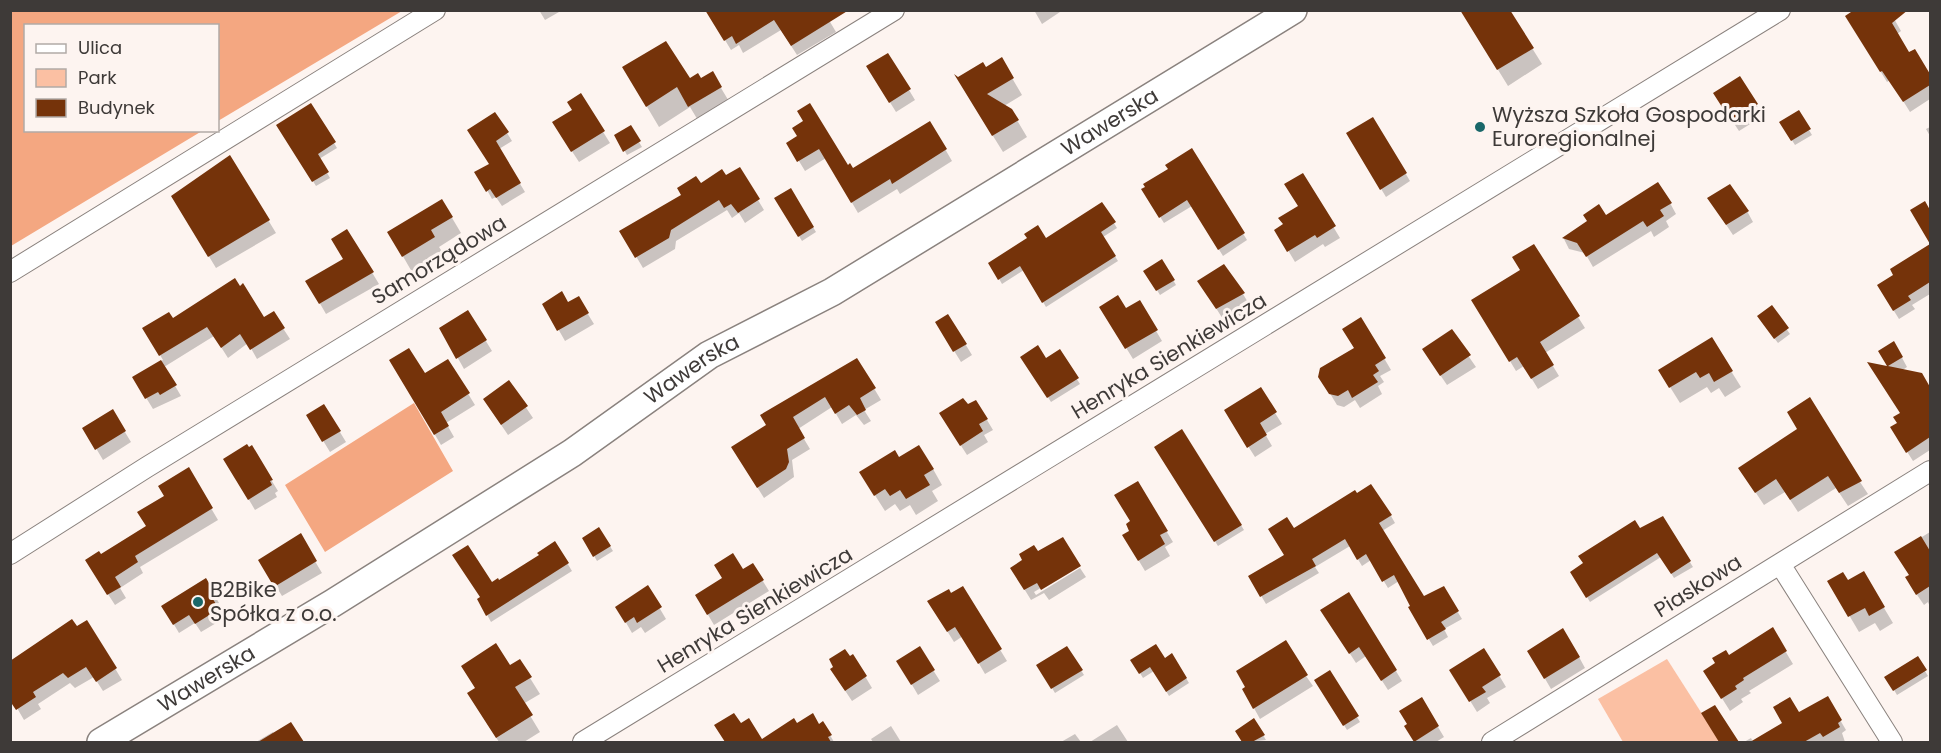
<svg xmlns="http://www.w3.org/2000/svg" width="1941" height="753" font-family="Poppins,sans-serif">
<rect width="100%" height="100%" fill="#fdf4f0"/>
<path fill="#fbc0a3" d="M 1667,659 L 1720,742 L 1623,742 L 1598,699 Z"/>
<path fill="#f4a781" d="M 11,10 L 402,10 L 402,11 L 218,121 L 218,26 L 26,26 L 26,130 L 202,131 L 11,246 Z
M 414,403 L 453,471 L 325,552 L 285,485 Z"/>
<path fill="#0003" d="M 539,10 L 558,10 L 559,12 L 545,20 Z
M 823,10 L 836,32 L 797,55 L 781,30 L 743,53 L 739,45 L 731,50 L 708,12 Z
M 1034,10 L 1063,10 L 1042,24 Z
M 1889,10 L 1901,31 L 1897,34 L 1909,54 L 1914,51 L 1930,77 L 1930,99 L 1910,112 L 1890,80 L 1887,82 L 1847,17 Z
M 1468,21 L 1532,48 L 1542,64 L 1508,86 Z
M 888,55 L 915,100 L 896,112 L 868,67 Z
M 1001,59 L 1022,95 L 1004,106 L 1011,110 L 1027,137 L 1003,152 L 965,91 L 985,69 Z
M 624,68 L 689,81 L 700,80 L 712,73 L 733,108 L 702,127 L 690,107 L 659,127 Z
M 1740,78 L 1763,116 L 1739,131 L 1721,104 Z
M 580,95 L 610,143 L 579,162 L 560,133 Z
M 311,105 L 337,148 L 319,159 L 330,178 L 316,186 L 278,125 Z
M 1798,112 L 1812,135 L 1795,145 L 1781,123 Z
M 1373,119 L 1410,181 L 1386,197 L 1348,134 Z
M 805,122 L 853,171 L 930,123 L 952,161 L 900,194 L 897,189 L 858,213 L 826,158 L 805,171 L 788,143 L 799,137 Z
M 630,127 L 642,147 L 627,155 L 616,135 Z
M 1930,127 L 1930,136 L 1926,129 Z
M 507,133 L 512,141 L 499,149 L 525,192 L 502,206 L 496,197 L 492,199 L 477,172 L 490,164 L 474,138 Z
M 1192,150 L 1247,240 L 1223,256 L 1192,206 L 1164,223 L 1143,190 Z
M 230,157 L 276,233 L 216,268 L 173,197 Z
M 1302,175 L 1340,238 L 1325,247 L 1323,244 L 1295,262 L 1276,230 L 1284,225 L 1299,207 Z
M 726,178 L 758,200 L 764,210 L 745,223 L 739,213 L 732,218 L 727,210 L 676,241 L 675,249 L 643,268 L 621,231 Z
M 790,190 L 816,232 L 802,241 L 776,199 Z
M 1709,199 L 1747,211 L 1753,222 L 1733,235 Z
M 442,201 L 461,233 L 439,247 L 443,253 L 412,272 L 389,232 Z
M 1670,203 L 1676,214 L 1666,221 L 1669,227 L 1654,237 L 1651,231 L 1593,267 L 1585,253 L 1569,249 L 1564,239 L 1589,222 Z
M 1102,204 L 1117,228 L 1103,237 L 1118,261 L 1046,307 L 1024,270 L 1002,284 L 990,263 L 1045,240 Z
M 347,231 L 379,284 L 326,314 L 307,281 L 345,260 Z
M 1533,246 L 1585,328 L 1545,353 L 1559,376 L 1538,389 L 1524,366 L 1516,371 L 1473,300 L 1522,271 Z
M 1930,246 L 1930,294 L 1912,305 L 1915,309 L 1899,319 L 1884,295 L 1895,276 L 1892,270 Z
M 1162,261 L 1176,285 L 1160,295 L 1145,271 Z
M 1243,294 L 1252,309 L 1226,324 L 1209,297 Z
M 578,298 L 594,324 L 565,341 L 544,304 L 568,304 Z
M 1139,302 L 1162,341 L 1133,359 L 1101,307 L 1126,310 Z
M 1771,307 L 1790,334 L 1778,343 L 1761,321 Z
M 468,312 L 492,351 L 464,369 L 441,328 Z
M 273,313 L 290,339 L 257,359 L 248,343 L 228,358 L 214,336 L 164,367 L 181,396 L 153,409 L 134,378 L 163,360 L 144,329 L 172,320 L 263,319 Z
M 948,316 L 972,355 L 961,362 L 943,333 Z
M 1361,319 L 1391,370 L 1380,376 L 1384,382 L 1378,386 L 1382,394 L 1360,408 L 1355,400 L 1344,407 L 1337,405 L 1320,377 L 1355,349 Z
M 1451,331 L 1476,367 L 1447,385 L 1430,360 Z
M 1894,343 L 1907,367 L 1901,371 L 1921,375 L 1930,390 L 1930,450 L 1913,461 L 1892,428 L 1898,424 L 1901,413 L 1889,368 L 1880,352 Z
M 1059,351 L 1080,384 L 1051,402 L 1022,357 L 1046,360 Z
M 391,360 L 425,375 L 448,361 L 475,405 L 446,423 L 454,437 L 441,445 Z
M 857,360 L 881,400 L 864,410 L 871,421 L 864,425 L 856,415 L 842,424 L 832,407 L 798,429 L 810,449 L 792,460 L 794,477 L 764,498 L 739,458 L 768,426 Z
M 1660,371 L 1731,371 L 1741,387 L 1725,397 L 1719,388 L 1711,393 L 1707,387 L 1680,403 Z
M 509,382 L 533,418 L 508,435 L 491,410 Z
M 1260,389 L 1282,424 L 1265,434 L 1272,446 L 1255,457 L 1232,421 Z
M 324,406 L 346,442 L 330,452 L 308,416 Z
M 112,411 L 131,442 L 103,460 L 84,428 Z
M 987,420 L 993,430 L 984,435 L 988,442 L 967,455 L 947,424 Z
M 1799,430 L 1860,482 L 1868,494 L 1848,506 L 1836,488 L 1798,512 L 1785,492 L 1764,505 L 1748,481 Z
M 1182,431 L 1244,530 L 1218,546 L 1156,447 Z
M 251,447 L 278,491 L 275,493 L 277,497 L 255,510 L 225,459 Z
M 898,459 L 933,469 L 942,485 L 932,491 L 938,501 L 916,515 L 910,505 L 900,511 L 895,504 L 885,511 L 871,489 Z
M 188,469 L 218,520 L 140,567 L 143,573 L 120,588 L 126,598 L 115,605 L 93,571 L 100,556 L 147,527 Z
M 1137,483 L 1173,542 L 1165,547 L 1170,556 L 1145,571 L 1124,536 L 1131,531 Z
M 1391,516 L 1395,523 L 1382,531 L 1423,598 L 1443,588 L 1462,619 L 1444,629 L 1448,637 L 1433,646 L 1410,608 L 1412,606 L 1399,581 L 1388,588 L 1371,560 L 1362,566 L 1350,546 L 1315,567 L 1319,573 L 1266,604 L 1250,577 L 1285,555 L 1293,530 Z
M 1662,518 L 1693,567 L 1674,578 L 1661,557 L 1590,602 L 1572,572 Z
M 599,529 L 613,551 L 597,561 L 584,538 Z
M 1930,532 L 1930,607 L 1928,602 L 1924,605 L 1913,589 L 1910,576 L 1896,553 Z
M 300,536 L 322,573 L 282,596 L 260,560 Z
M 555,543 L 572,571 L 491,622 L 479,600 L 491,584 L 499,582 L 541,556 Z
M 1037,553 L 1079,565 L 1034,592 L 1036,595 L 1080,568 L 1086,577 L 1049,600 L 1044,593 L 1031,600 L 1012,569 Z
M 753,565 L 769,591 L 714,625 L 697,596 Z
M 1863,573 L 1893,623 L 1880,631 L 1875,623 L 1859,632 L 1829,581 L 1848,582 Z
M 206,580 L 219,603 L 215,605 L 223,619 L 201,632 L 195,623 L 179,633 L 163,606 Z
M 647,587 L 666,619 L 645,633 L 641,627 L 632,633 L 617,607 Z
M 962,588 L 1007,661 L 985,674 L 963,636 L 954,642 L 929,602 Z
M 1349,594 L 1402,681 L 1388,690 L 1366,656 L 1356,663 L 1328,620 Z
M 87,622 L 122,680 L 103,691 L 94,677 L 75,688 L 70,683 L 38,704 L 41,709 L 24,720 L 10,696 Z
M 1772,629 L 1793,664 L 1749,691 L 1751,693 L 1741,699 L 1743,702 L 1730,711 L 1713,684 L 1728,657 Z
M 919,648 L 940,681 L 918,695 L 898,661 Z
M 1067,648 L 1084,675 L 1055,693 L 1038,665 Z
M 1484,650 L 1506,687 L 1487,698 L 1490,703 L 1477,712 L 1451,670 Z
M 1529,651 L 1579,657 L 1585,668 L 1551,689 Z
M 1172,655 L 1189,683 L 1169,696 L 1154,671 L 1143,678 L 1132,660 L 1165,660 Z
M 853,656 L 872,688 L 852,701 L 838,680 Z
M 1917,658 L 1928,676 L 1897,695 L 1887,678 Z
M 510,667 L 530,678 L 540,694 L 523,704 L 540,732 L 524,742 L 499,742 L 478,709 Z
M 1330,672 L 1360,722 L 1347,730 L 1316,680 Z
M 1306,676 L 1313,686 L 1260,719 L 1244,690 Z
M 1827,698 L 1846,730 L 1842,733 L 1845,742 L 1744,742 L 1751,738 L 1753,742 Z
M 1421,699 L 1444,737 L 1436,742 L 1415,742 L 1406,727 Z
M 1254,720 L 1266,740 L 1244,742 L 1237,731 Z
M 823,723 L 834,742 L 792,742 L 819,726 Z
M 291,724 L 302,742 L 256,742 L 273,732 L 274,734 Z
M 1117,725 L 1128,742 L 1090,742 Z
M 891,726 L 901,742 L 873,742 L 871,739 Z
M 1075,734 L 1081,742 L 1061,742 Z"/>
<path fill="#75330a" d="M 705,10 L 849,10 L 791,46 L 774,20 L 736,44 L 732,36 L 724,41 Z
M 1460,10 L 1510,10 L 1534,48 L 1497,70 Z
M 1854,10 L 1908,10 L 1892,23 L 1909,52 L 1915,49 L 1930,74 L 1930,85 L 1903,102 L 1882,71 L 1880,72 L 1845,16 Z
M 666,41 L 690,78 L 698,73 L 701,78 L 713,71 L 722,87 L 688,107 L 677,87 L 646,107 L 622,67 Z
M 888,53 L 911,89 L 889,103 L 866,66 Z
M 1002,57 L 1014,78 L 987,94 L 1012,109 L 1019,120 L 992,136 L 954,74 L 958,77 L 983,62 L 986,67 Z
M 1740,76 L 1758,104 L 1731,121 L 1713,93 Z
M 581,93 L 605,131 L 571,152 L 552,122 L 572,110 L 567,102 Z
M 311,103 L 336,142 L 318,154 L 329,172 L 312,182 L 276,125 Z
M 810,103 L 848,165 L 850,163 L 853,168 L 930,121 L 947,149 L 892,184 L 890,179 L 851,203 L 819,149 L 797,162 L 786,143 L 797,136 L 792,128 L 803,121 L 797,111 Z
M 1799,110 L 1811,129 L 1791,141 L 1779,122 Z
M 495,112 L 509,132 L 496,141 L 521,183 L 496,198 L 490,189 L 486,192 L 474,172 L 489,164 L 467,130 Z
M 1373,117 L 1407,173 L 1380,190 L 1346,133 Z
M 631,125 L 641,141 L 623,152 L 614,135 Z
M 1192,148 L 1245,233 L 1218,250 L 1187,200 L 1159,218 L 1141,189 L 1145,187 L 1143,184 L 1168,169 L 1165,165 Z
M 230,155 L 270,220 L 208,257 L 171,196 Z
M 740,167 L 760,199 L 738,213 L 731,204 L 724,208 L 719,200 L 671,230 L 669,238 L 635,258 L 619,231 L 681,195 L 677,188 L 696,176 L 701,183 L 722,169 L 726,175 Z
M 1303,173 L 1336,226 L 1317,238 L 1315,235 L 1287,252 L 1274,230 L 1283,224 L 1278,218 L 1298,206 L 1284,184 Z
M 1658,182 L 1672,203 L 1660,210 L 1664,216 L 1647,227 L 1643,221 L 1586,257 L 1577,243 L 1562,238 L 1587,221 L 1583,215 L 1599,204 L 1606,215 Z
M 1730,184 L 1749,211 L 1726,225 L 1707,198 Z
M 791,188 L 814,227 L 798,237 L 774,198 Z
M 442,199 L 453,217 L 431,230 L 435,237 L 402,257 L 387,232 Z
M 1925,201 L 1930,210 L 1930,244 L 1910,210 Z
M 1102,202 L 1116,222 L 1101,232 L 1116,256 L 1042,303 L 1020,266 L 998,280 L 988,263 L 1027,238 L 1024,234 L 1038,225 L 1046,238 Z
M 347,229 L 374,272 L 319,304 L 305,281 L 343,259 L 331,239 Z
M 1534,244 L 1580,316 L 1540,342 L 1554,365 L 1531,379 L 1517,357 L 1509,362 L 1471,300 L 1520,270 L 1512,257 Z
M 1930,244 L 1930,282 L 1908,296 L 1911,300 L 1893,311 L 1877,285 L 1893,275 L 1890,269 Z
M 1162,259 L 1175,280 L 1156,291 L 1143,271 Z
M 1224,264 L 1245,293 L 1216,309 L 1197,281 Z
M 235,278 L 240,286 L 243,283 L 264,317 L 274,311 L 285,328 L 250,350 L 240,334 L 221,348 L 207,327 L 159,356 L 142,328 L 169,312 L 173,318 Z
M 562,291 L 568,302 L 579,296 L 589,313 L 557,331 L 542,304 Z
M 1118,295 L 1126,308 L 1140,300 L 1158,330 L 1125,349 L 1099,307 Z
M 1772,305 L 1789,328 L 1774,339 L 1757,316 Z
M 468,310 L 487,340 L 456,359 L 439,328 Z
M 948,314 L 967,344 L 953,352 L 935,322 Z
M 1361,317 L 1386,358 L 1375,365 L 1379,371 L 1373,375 L 1378,382 L 1352,398 L 1348,390 L 1338,396 L 1329,394 L 1318,377 L 1320,368 L 1354,348 L 1342,329 Z
M 1452,329 L 1471,355 L 1440,376 L 1422,349 Z
M 1712,337 L 1733,371 L 1714,382 L 1709,373 L 1700,378 L 1696,372 L 1669,388 L 1658,370 Z
M 1894,341 L 1903,357 L 1888,366 L 1922,373 L 1930,387 L 1930,437 L 1906,453 L 1890,427 L 1897,423 L 1893,417 L 1900,413 L 1867,362 L 1887,366 L 1878,351 Z
M 1038,345 L 1046,358 L 1060,349 L 1079,378 L 1047,398 L 1020,357 Z
M 409,348 L 425,373 L 448,359 L 470,393 L 441,412 L 449,426 L 434,435 L 389,360 Z
M 857,358 L 876,388 L 860,398 L 866,410 L 857,415 L 849,405 L 835,414 L 825,397 L 793,417 L 805,438 L 787,449 L 789,462 L 786,469 L 757,488 L 731,447 L 766,425 L 760,415 Z
M 161,360 L 177,385 L 160,395 L 158,392 L 145,399 L 132,377 Z
M 509,380 L 528,406 L 501,425 L 483,399 Z
M 1261,387 L 1277,412 L 1260,423 L 1267,435 L 1247,448 L 1224,410 Z
M 1810,397 L 1862,481 L 1839,493 L 1828,476 L 1790,500 L 1776,479 L 1755,493 L 1738,468 L 1797,429 L 1787,412 Z
M 963,398 L 968,404 L 976,400 L 988,419 L 979,424 L 983,431 L 960,446 L 939,413 Z
M 324,404 L 341,431 L 322,442 L 306,415 Z
M 113,409 L 126,431 L 95,450 L 82,428 Z
M 1182,429 L 1242,525 L 1214,542 L 1154,447 Z
M 247,444 L 249,447 L 252,445 L 273,480 L 270,481 L 272,485 L 248,500 L 223,459 Z
M 919,445 L 934,469 L 924,475 L 930,485 L 906,499 L 900,490 L 890,496 L 885,489 L 874,496 L 859,472 L 895,450 L 899,457 Z
M 189,467 L 213,508 L 135,556 L 138,562 L 115,577 L 121,587 L 107,595 L 85,560 L 99,551 L 101,554 L 146,526 L 137,512 L 164,496 L 158,486 Z
M 1138,481 L 1168,531 L 1160,535 L 1165,544 L 1138,561 L 1122,535 L 1129,531 L 1126,524 L 1130,521 L 1114,495 Z
M 1371,484 L 1392,515 L 1379,523 L 1424,596 L 1444,586 L 1459,611 L 1441,622 L 1446,629 L 1427,640 L 1408,607 L 1410,606 L 1394,575 L 1382,582 L 1366,554 L 1357,560 L 1345,539 L 1312,559 L 1316,566 L 1260,597 L 1248,576 L 1284,555 L 1268,529 L 1287,517 L 1294,528 L 1355,490 L 1357,493 Z
M 1663,516 L 1691,561 L 1671,574 L 1657,553 L 1586,598 L 1570,572 L 1583,563 L 1578,556 L 1635,520 L 1640,528 Z
M 599,527 L 611,546 L 593,557 L 582,538 Z
M 301,533 L 317,561 L 274,587 L 258,560 Z
M 1921,536 L 1930,551 L 1930,586 L 1916,595 L 1905,577 L 1909,575 L 1894,552 Z
M 1063,537 L 1081,566 L 1041,590 L 1037,583 L 1024,590 L 1010,568 L 1022,560 L 1019,554 L 1034,545 L 1038,551 Z
M 555,541 L 569,563 L 486,616 L 477,599 L 480,597 L 452,555 L 468,545 L 492,582 L 498,578 L 499,580 L 539,555 L 537,553 Z
M 733,553 L 743,569 L 753,563 L 764,580 L 707,615 L 695,595 L 722,578 L 714,565 Z
M 1864,571 L 1885,607 L 1869,616 L 1865,608 L 1848,617 L 1827,581 L 1843,572 L 1848,580 Z
M 206,578 L 215,593 L 211,596 L 219,609 L 195,624 L 189,615 L 173,625 L 161,606 Z
M 648,585 L 662,607 L 637,623 L 634,617 L 625,623 L 615,607 Z
M 963,586 L 1002,649 L 978,664 L 955,627 L 947,632 L 927,601 L 949,589 L 951,593 Z
M 1349,592 L 1397,670 L 1381,681 L 1359,647 L 1349,654 L 1320,610 Z
M 72,619 L 77,626 L 87,620 L 117,668 L 96,682 L 86,667 L 68,678 L 63,673 L 33,692 L 36,697 L 16,710 L 10,701 L 10,661 Z
M 1773,627 L 1787,651 L 1743,678 L 1744,680 L 1735,686 L 1737,689 L 1721,699 L 1703,671 L 1715,663 L 1712,658 L 1726,650 L 1729,655 Z
M 1563,628 L 1580,657 L 1544,679 L 1527,651 Z
M 1286,640 L 1308,675 L 1253,709 L 1242,689 L 1245,687 L 1236,671 Z
M 496,643 L 510,665 L 520,659 L 532,677 L 515,687 L 533,715 L 496,738 L 467,693 L 475,688 L 461,666 Z
M 1156,644 L 1165,658 L 1172,653 L 1187,678 L 1166,692 L 1150,667 L 1139,674 L 1130,660 Z
M 920,646 L 935,670 L 911,685 L 896,661 Z
M 1067,646 L 1083,670 L 1051,689 L 1036,665 Z
M 1484,648 L 1501,675 L 1482,687 L 1486,692 L 1469,702 L 1449,670 Z
M 845,649 L 850,656 L 853,654 L 867,676 L 845,691 L 830,669 L 833,667 L 829,659 Z
M 1918,656 L 1927,670 L 1893,691 L 1884,677 Z
M 1330,670 L 1359,716 L 1343,726 L 1314,680 Z
M 1828,696 L 1842,720 L 1838,723 L 1840,727 L 1823,737 L 1820,733 L 1804,742 L 1750,742 L 1782,723 L 1773,707 L 1790,697 L 1799,712 Z
M 1422,697 L 1439,726 L 1414,742 L 1404,726 L 1407,724 L 1399,711 Z
M 1715,705 L 1739,742 L 1719,742 L 1701,713 Z
M 734,713 L 741,723 L 749,718 L 762,739 L 794,718 L 797,723 L 813,713 L 819,724 L 823,721 L 832,735 L 828,737 L 831,742 L 725,742 L 714,725 Z
M 1254,718 L 1265,735 L 1252,742 L 1242,742 L 1235,731 Z
M 291,722 L 304,742 L 258,742 Z"/>
<g fill="none" stroke-linecap="round" stroke-linejoin="round">
<defs>
<path id="street" d="M 10,272 L 435,10
M 10,554 L 147,467 L 894,10
M 1780,564 L 1892,742
M 583,742 L 1780,10
M 1492,742 L 1930,471"/>
<g id="secondary">
<path id="s1" d="M 101,742 L 333,603 L 572,453 L 709,355 L 832,292 L 1293,10"/>
</g>
</defs>
<use href="#street" stroke="#8a827e" stroke-width="22"/>
<use href="#secondary" stroke="#8a827e" stroke-width="30"/>
<use href="#street" stroke="#fff" stroke-width="20"/>
<use href="#secondary" stroke="#fff" stroke-width="27"/>
</g>
<g fill="#196769" stroke="#fdf4f0" stroke-width="2">
<circle cx="1480" cy="127" r="6"/>
<circle cx="198" cy="602" r="6"/>
</g>
<g text-anchor="middle" stroke-width="6" stroke-linejoin="round" paint-order="stroke">
<g font-size="21" fill="#3e3a38" stroke="#fdf4f0" text-anchor="start">
<text x="1492" y="122">Wyższa Szkoła Gospodarki<tspan x="1492" dy="24">Euroregionalnej</tspan></text>
<text x="210" y="597">B2Bike<tspan x="210" dy="24">Spółka z o.o.</tspan></text>
</g>
<g font-size="21" fill="#3e3a38" stroke="#fdf4f0">
<text dy="7" stroke="none"><textPath href="#s1" startOffset="1185">Wawerska</textPath></text>
<text transform="translate(439 260) rotate(-31)" y="7">Samorządowa</text>
<text transform="translate(1169 356) rotate(-31)" y="7">Henryka Sienkiewicza</text>
<text dy="7" stroke="none"><textPath href="#s1" startOffset="699">Wawerska</textPath></text>
<text transform="translate(1698 586) rotate(-32)" y="7">Piaskowa</text>
<text transform="translate(755 610) rotate(-31)" y="7">Henryka Sienkiewicza</text>
<text dy="7" stroke="none"><textPath href="#s1" startOffset="123">Wawerska</textPath></text>
</g>
</g>
<rect width="1941" height="753" fill="none" stroke="#3e3a38" stroke-width="24"/>
<rect x="24" y="24" width="195" height="108" fill="#fdf4f0" stroke="#b1aaa6" stroke-width="1.5"/>
<rect x="36" y="44" width="30" height="9" fill="#ffffff" stroke="#b1aaa6" stroke-width="1.5"/>
<text x="78" y="54" font-size="18" fill="#3e3a38">Ulica</text>
<rect x="36" y="69" width="30" height="18" fill="#fbc0a3" stroke="#b1aaa6" stroke-width="1.5"/>
<text x="78" y="84" font-size="18" fill="#3e3a38">Park</text>
<rect x="36" y="99" width="30" height="18" fill="#75330a" stroke="#b1aaa6" stroke-width="1.5"/>
<text x="78" y="114" font-size="18" fill="#3e3a38">Budynek</text>
</svg>
